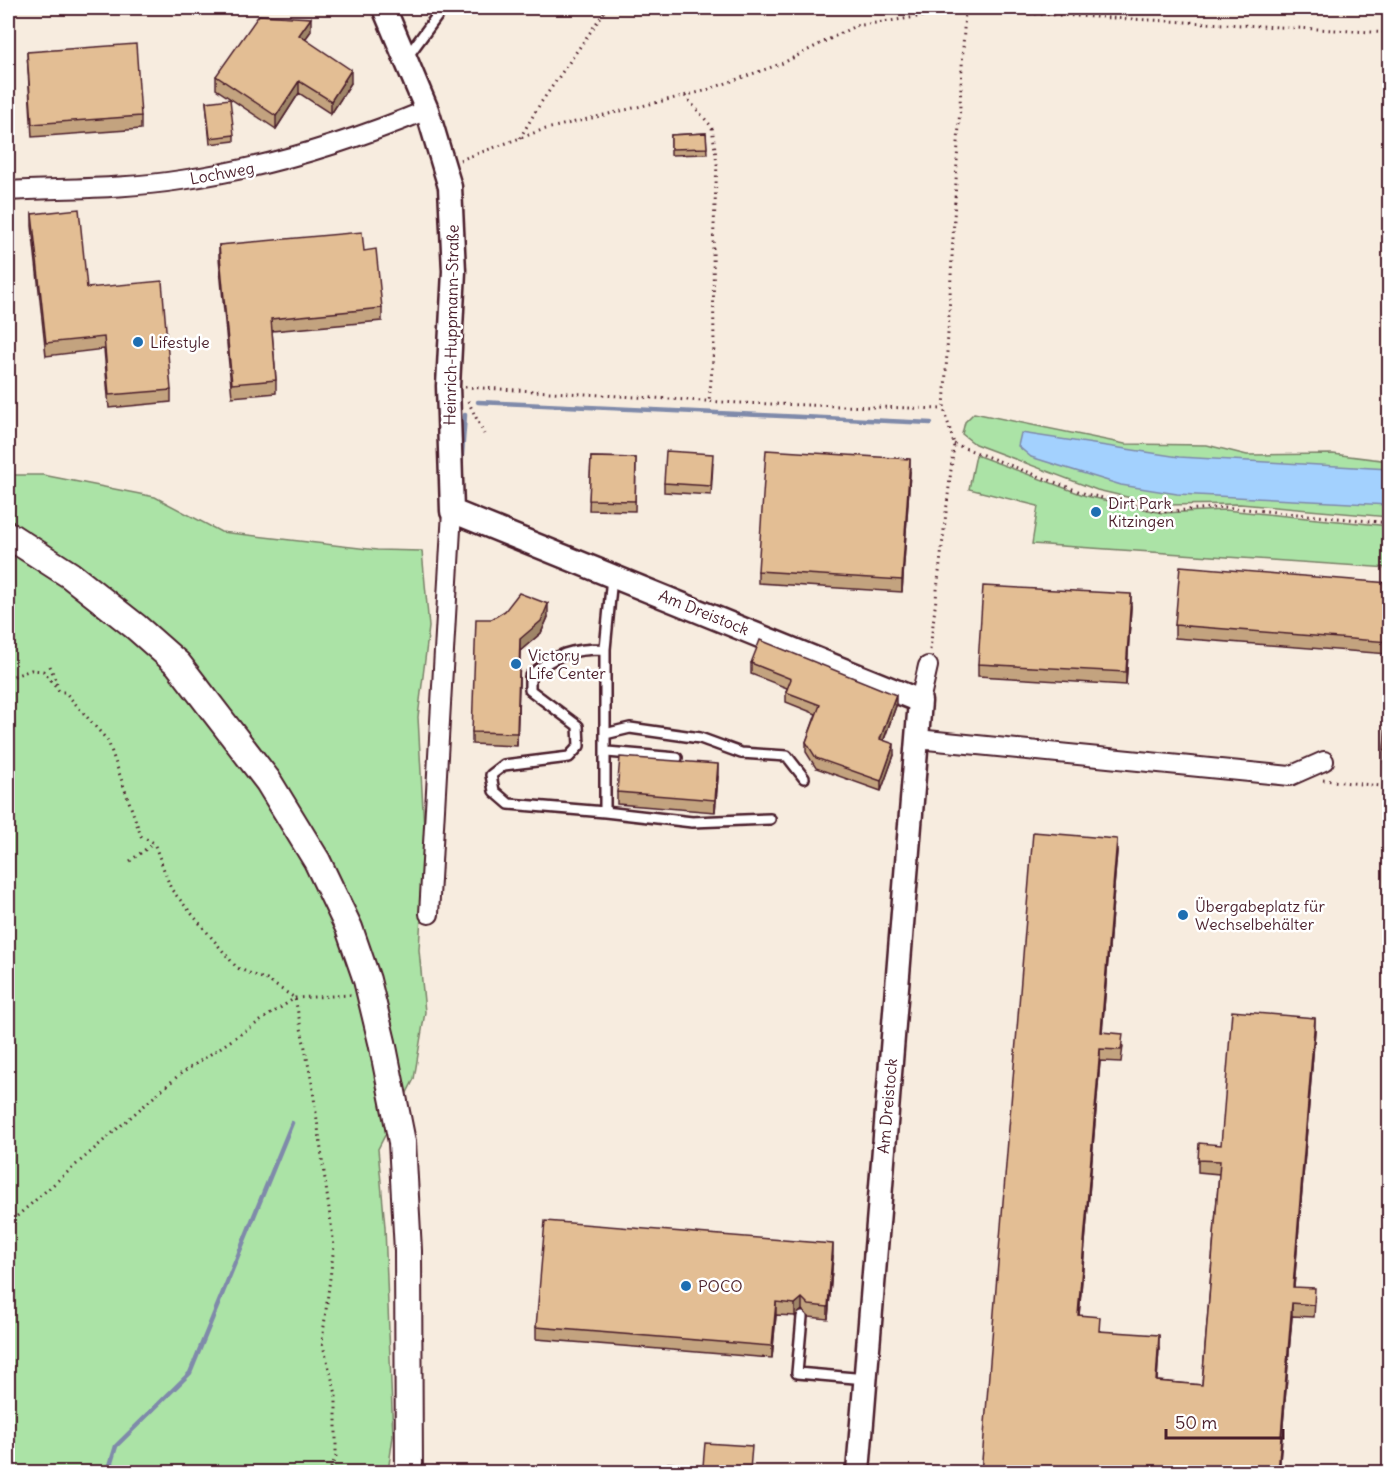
<svg xmlns="http://www.w3.org/2000/svg" width="1397" height="1480" font-family="Delius,sans-serif">
<rect width="100%" height="100%" fill="#f7ecdf"/>
<filter id="ink" filterUnits="userSpaceOnUse"><feTurbulence type="fractalNoise" baseFrequency=".0167" numOctaves="2"/><feDisplacementMap in="SourceGraphic" scale="12" xChannelSelector="R" yChannelSelector="G"/><feConvolveMatrix kernelMatrix="1 2 1 2 8 2 1 2 1" color-interpolation-filters="sRGB"/></filter>
<g filter="url(#ink)">
<path fill="#abe3a6" stroke="#7a8168" stroke-width="1.5" d="M 974,413 L 1125,444 L 1207,445 L 1247,455 L 1333,454 L 1389,461 L 1389,517 L 1240,504 L 1161,505 L 1097,490 L 975,444 L 962,434 L 965,422 Z
M 976,455 L 1086,496 L 1162,513 L 1225,510 L 1389,526 L 1389,568 L 1032,544 L 1038,506 L 969,489 Z
M 8,475 L 43,475 L 155,497 L 221,532 L 377,550 L 422,551 L 429,627 L 418,717 L 425,847 L 419,950 L 425,1012 L 414,1079 L 378,1149 L 385,1227 L 393,1436 L 388,1472 L 8,1472 Z"/>
<path fill="#a3d1fe" stroke="#7f8aaa" stroke-width="1.5" d="M 1021,433 L 1179,457 L 1389,469 L 1389,505 L 1177,494 L 1121,485 L 1031,457 L 1018,446 Z"/>
<g fill="none" stroke-linecap="round" stroke-linejoin="round">
<path stroke="#7f8aaa" stroke-width="4.5" d="M 478,402 L 931,423
M 461,467 L 465,415
M 108,1472 L 116,1446 L 190,1373 L 292,1123"/>
<defs>
<path id="service" d="M 407,57 L 443,8
M 612,577 L 605,649 L 605,812 L 692,822 L 770,819
M 605,734 L 630,728 L 700,738 L 741,753 L 787,756 L 804,778
M 607,752 L 677,758
M 605,812 L 509,804 L 494,791 L 491,775 L 504,765 L 569,757 L 579,746 L 578,726 L 530,690 L 530,676 C 557,653 571,649 605,649
M 802,1317 L 797,1373 L 866,1379"/>
<path id="minor" d="M 8,191 C 65,188 124,189 181,180 C 267,168 347,143 427,110
M 920,701 L 928,666
M 917,739 L 1290,776 L 1324,761
M 429,914 L 452,511"/>
<path id="tertiary" d="M 384,8 L 427,110 L 450,187 L 454,271 L 448,386 L 452,511 L 920,701 L 858,1472"/>
<path id="secondary" d="M 8,535 L 70,575 L 136,627 L 178,664 L 268,781 L 317,861 L 349,928 L 367,980 L 382,1042 L 402,1142 L 408,1251 L 409,1472"/>
</defs>
<use href="#service" stroke="#4a1f2b" stroke-width="14"/>
<use href="#minor" stroke="#4a1f2b" stroke-width="22"/>
<use href="#tertiary" stroke="#4a1f2b" stroke-width="27"/>
<use href="#secondary" stroke="#4a1f2b" stroke-width="30"/>
<path stroke="#4a1f2b" stroke-width="3" stroke-dasharray="1.5 4.5" stroke-linecap="butt" d="M 685,96 L 712,127 L 717,164 L 713,246 L 714,348 L 709,401
M 520,138 L 540,104 L 607,8
M 460,160 L 542,130 L 704,91 L 783,63 L 855,26 L 965,10 L 1390,33
M 465,387 L 739,403 L 944,409
M 468,401 L 484,434
M 954,444 L 1086,494 L 1162,512 L 1224,507 L 1390,523
M 930,650 L 954,444 L 944,409 L 965,10
M 50,666 L 58,687
M 8,678 L 31,670 L 43,671 L 60,692 L 65,692 L 108,741 L 141,836 L 154,843 L 171,889 L 237,968 L 267,980 L 295,998 L 312,1083 L 334,1246 L 322,1342 L 336,1394 L 336,1456 L 329,1472
M 1323,780 L 1390,787
M 130,861 L 154,843
M 8,1224 L 179,1075 L 295,998 L 351,995"/>
<use href="#service" stroke="#fff" stroke-width="9"/>
<use href="#minor" stroke="#fff" stroke-width="18"/>
<use href="#tertiary" stroke="#fff" stroke-width="22"/>
<use href="#secondary" stroke="#fff" stroke-width="26"/>
</g>
<path fill="#c3a37f" stroke="#4a1f2b" stroke-width="1.5" d="M 311,31 L 305,39 L 351,83 L 331,114 L 299,93 L 276,129 L 216,89 L 216,76 Z
M 27,52 L 141,116 L 141,129 L 32,137 Z
M 206,102 L 234,135 L 234,141 L 210,144 Z
M 706,133 L 707,154 L 671,155 L 671,135 Z
M 32,214 L 87,288 L 171,390 L 171,402 L 109,408 L 104,349 L 46,356 L 32,226 Z
M 219,245 L 364,251 L 382,308 L 382,321 L 272,331 L 276,380 L 276,393 L 232,397 L 219,258 Z
M 591,457 L 636,458 L 635,511 L 589,510 Z
M 713,463 L 711,495 L 664,492 L 664,483 Z
M 910,472 L 902,592 L 758,583 L 758,571 Z
M 1389,583 L 1389,654 L 1175,638 L 1175,625 Z
M 1131,607 L 1126,685 L 978,676 L 978,664 Z
M 505,611 L 548,617 L 541,633 L 520,651 L 517,746 L 472,744 L 472,732 L 492,619 Z
M 751,663 L 896,706 L 884,740 L 894,755 L 881,791 L 816,768 L 806,752 L 806,742 L 816,714 L 786,702 L 786,692 L 787,688 L 751,674 Z
M 1389,691 L 1389,763 L 1384,763 L 1384,750 Z
M 718,777 L 715,812 L 617,804 L 617,792 Z
M 1117,851 L 1102,1032 L 1123,1046 L 1121,1062 L 1100,1061 L 1079,1315 L 1100,1331 L 1159,1348 L 1157,1381 L 1202,1385 L 1219,1174 L 1198,1172 L 1198,1160 L 1221,1145 L 1315,1030 L 1294,1287 L 1315,1301 L 1314,1317 L 1292,1316 L 1279,1473 L 981,1473 Z
M 833,1257 L 828,1319 L 809,1317 L 802,1310 L 795,1316 L 776,1315 L 772,1358 L 536,1339 L 536,1327 Z"/>
<path fill="#9f8568" stroke="#4a1f2b" stroke-width="1.5" d="M 311,18 L 311,31 L 299,48 L 299,35 Z
M 351,70 L 351,83 L 331,114 L 331,101 Z
M 299,81 L 299,93 L 276,129 L 276,116 Z
M 910,459 L 910,472 L 902,592 L 902,580 Z
M 1131,594 L 1131,607 L 1126,685 L 1126,672 Z
M 548,604 L 548,617 L 541,633 L 520,651 L 517,746 L 520,639 Z
M 896,695 L 896,706 L 880,750 L 880,739 Z
M 894,744 L 894,755 L 881,791 L 881,781 Z
M 718,764 L 718,777 L 715,812 L 715,800 Z
M 1117,839 L 1117,851 L 1101,1044 L 1101,1032 Z
M 1315,1018 L 1315,1030 L 1293,1299 L 1293,1287 Z
M 1100,1049 L 1100,1061 L 1078,1328 L 1078,1315 Z
M 833,1244 L 833,1257 L 828,1319 L 828,1307 Z
M 802,1298 L 802,1310 L 795,1316 L 795,1304 Z
M 776,1302 L 776,1315 L 772,1358 L 772,1346 Z
M 1292,1303 L 1292,1316 L 1279,1473 L 1278,1473 Z
M 1159,1335 L 1159,1348 L 1156,1393 L 1156,1381 Z"/>
<path fill="#e3be94" stroke="#4a1f2b" stroke-width="1.5" d="M 259,15 L 311,18 L 299,35 L 351,70 L 331,101 L 299,81 L 276,116 L 216,76 Z
M 136,44 L 141,116 L 32,124 L 27,52 Z
M 230,99 L 234,135 L 210,138 L 206,102 Z
M 706,133 L 707,148 L 671,149 L 671,135 Z
M 79,209 L 87,288 L 162,281 L 171,390 L 109,395 L 104,337 L 46,343 L 32,214 Z
M 362,232 L 364,251 L 376,249 L 382,308 L 271,319 L 276,380 L 232,384 L 219,245 Z
M 766,450 L 910,459 L 902,580 L 758,571 Z
M 666,451 L 713,454 L 711,486 L 664,483 Z
M 591,457 L 636,458 L 635,501 L 589,500 Z
M 1180,566 L 1389,583 L 1389,642 L 1175,625 Z
M 983,586 L 1131,594 L 1126,672 L 978,664 Z
M 519,593 L 548,604 L 541,621 L 520,639 L 517,733 L 472,732 L 476,619 L 492,619 L 505,611 Z
M 760,640 L 896,695 L 880,739 L 894,744 L 881,781 L 816,758 L 806,742 L 820,705 L 786,692 L 791,679 L 751,663 Z
M 1388,691 L 1389,691 L 1389,751 L 1384,750 Z
M 620,757 L 718,764 L 715,800 L 617,792 Z
M 1033,832 L 1117,839 L 1101,1032 L 1123,1034 L 1121,1050 L 1100,1049 L 1078,1315 L 1100,1317 L 1099,1331 L 1159,1335 L 1156,1381 L 1202,1385 L 1220,1161 L 1198,1160 L 1199,1143 L 1221,1145 L 1232,1011 L 1315,1018 L 1293,1287 L 1315,1288 L 1314,1305 L 1292,1303 L 1278,1473 L 981,1473 Z
M 545,1221 L 833,1244 L 828,1307 L 809,1305 L 802,1298 L 795,1304 L 776,1302 L 772,1346 L 536,1327 Z
M 705,1443 L 752,1446 L 750,1470 L 785,1473 L 668,1473 L 668,1463 L 703,1466 Z"/>
</g>
<g fill="#1f6fb2" stroke="#fff" stroke-width="2">
<circle cx="138" cy="342" r="6"/>
<circle cx="1096" cy="512" r="6"/>
<circle cx="516" cy="664" r="6"/>
<circle cx="1183" cy="915" r="6"/>
<circle cx="686" cy="1286" r="6"/>
</g>
<g text-anchor="middle" stroke-width="5" stroke-linejoin="round" paint-order="stroke">
<g font-size="16" fill="#4a1f2b" stroke="#fff">
<text transform="translate(222 173) rotate(-10)" y="6">Lochweg</text>
<text transform="translate(451 325) rotate(-89)" y="6">Heinrich-Huppmann-Straße</text>
<text transform="translate(704 612) rotate(22)" y="6">Am Dreistock</text>
<text transform="translate(887 1106) rotate(-85)" y="6">Am Dreistock</text>
</g>
<g font-size="16" fill="#4a1f2b" stroke="#fff" text-anchor="start">
<text x="150" y="348">Lifestyle</text>
<text x="1108" y="509">Dirt Park<tspan x="1108" dy="18">Kitzingen</tspan></text>
<text x="528" y="661">Victory<tspan x="528" dy="18">Life Center</tspan></text>
<text x="1195" y="912">Übergabeplatz für<tspan x="1195" dy="18">Wechselbehälter</tspan></text>
<text x="698" y="1292">POCO</text>
</g>
</g>
<rect width="1397" height="1480" fill="none" stroke="#fff" stroke-width="30"/>
<rect x="15" y="15" width="1367" height="1450" fill="none" stroke="#4a1f2b" stroke-width="2" filter="url(#ink)"/>
<path d="M1166 1429v9h117v-9" fill="none" stroke="#4a1f2b" stroke-width="3"/>
<text x="1175" y="1429" font-size="18" fill="#4a1f2b" stroke="#ffffff" stroke-width="4.5" paint-order="stroke">50 m</text>
</svg>
